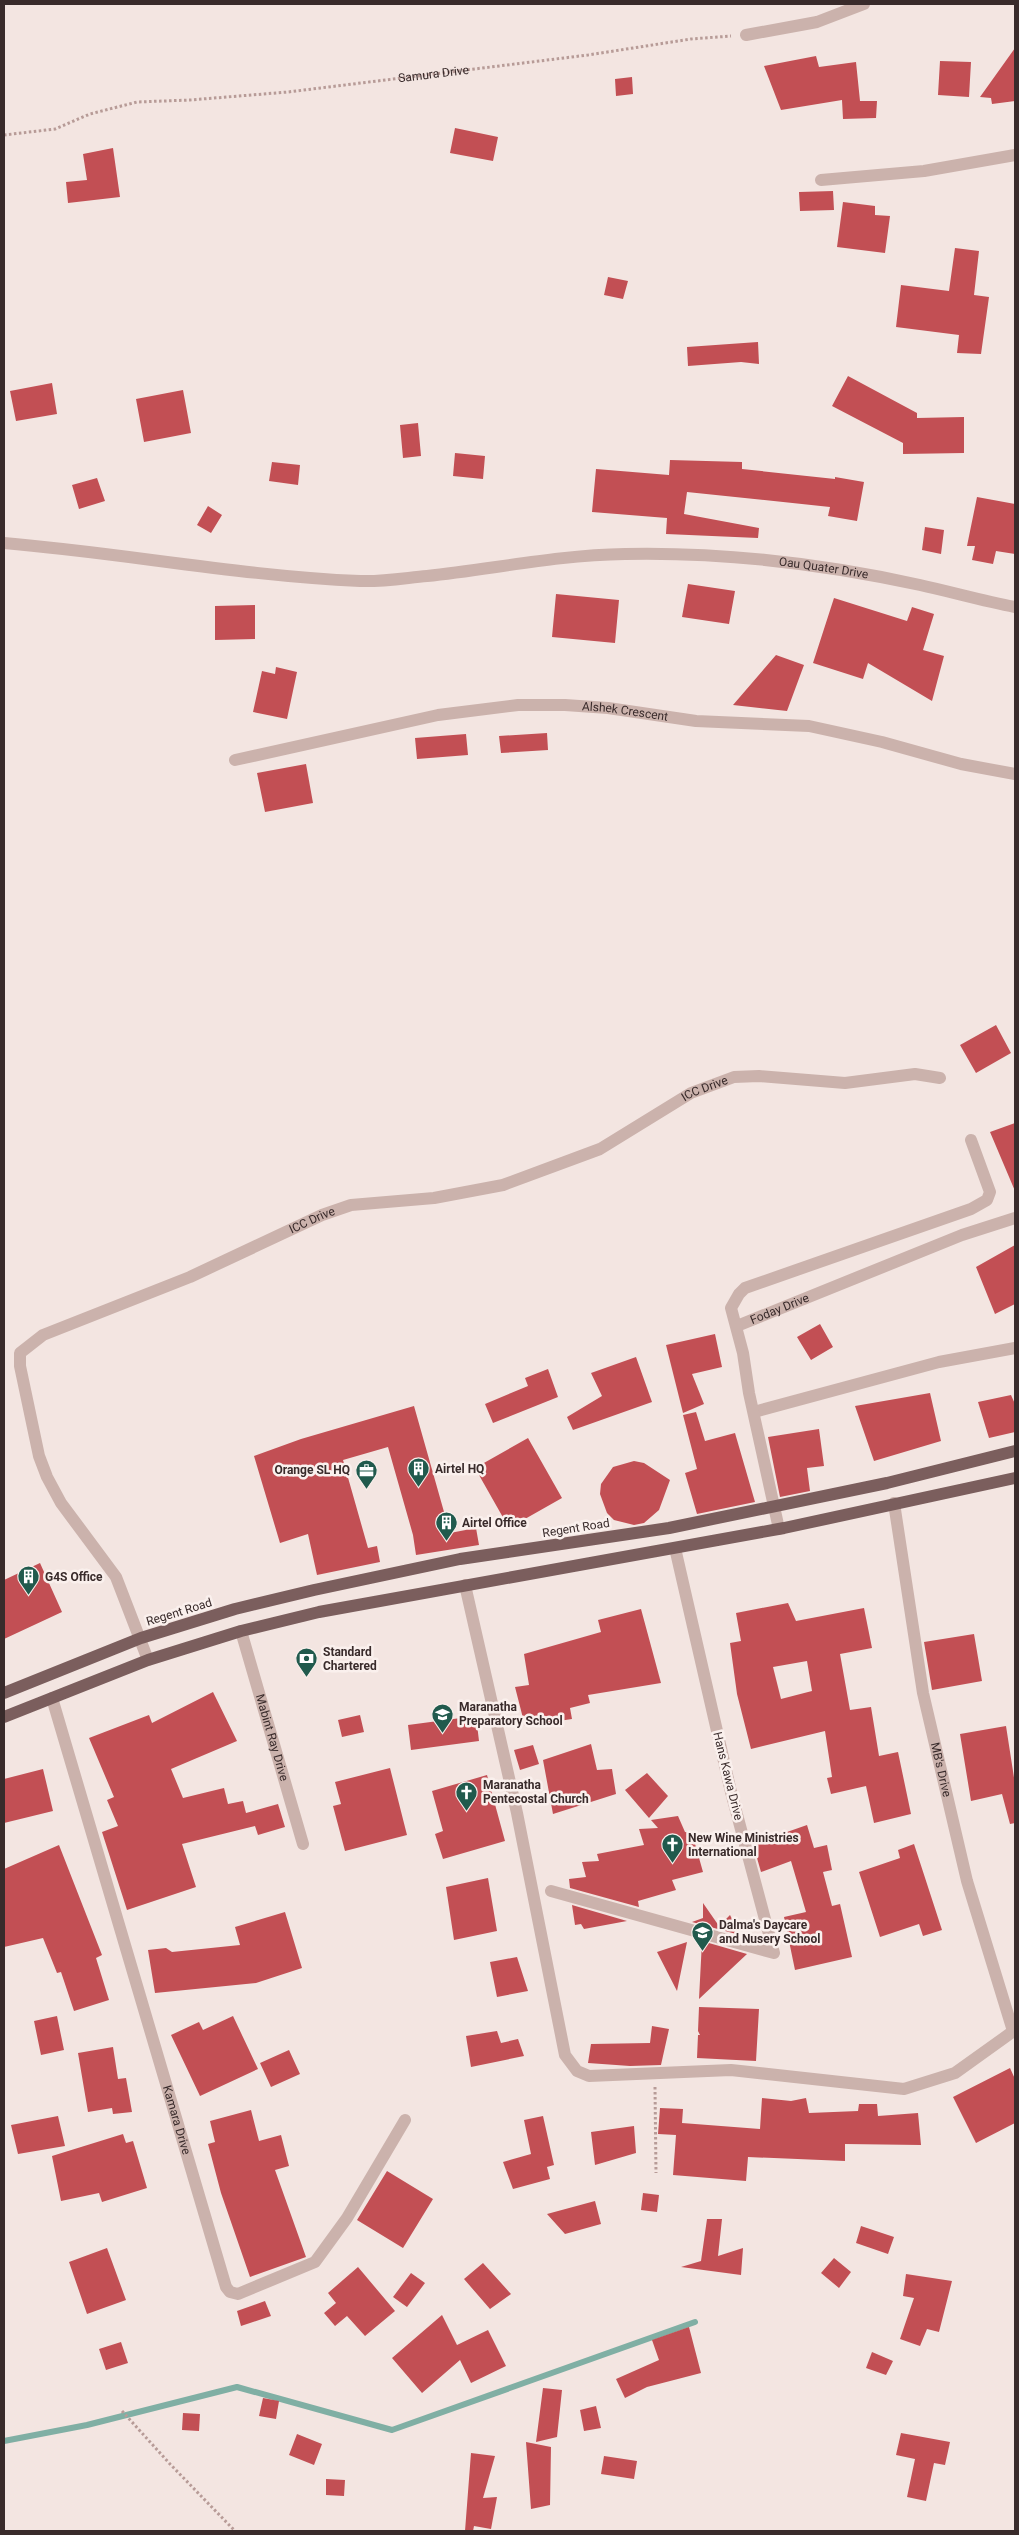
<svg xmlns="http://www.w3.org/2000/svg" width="1019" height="2535" font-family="Roboto,sans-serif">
<rect width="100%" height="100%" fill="#f3e5e1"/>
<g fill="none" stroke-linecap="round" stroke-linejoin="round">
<path stroke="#80afa4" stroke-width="6" d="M 4,2441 L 87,2425 L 237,2387 L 392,2430 L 695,2322"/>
</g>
<path fill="#c24f54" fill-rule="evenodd" d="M 1015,48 L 1015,101 L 992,104 L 991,98 L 980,97 Z
M 816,56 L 819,67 L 856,62 L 860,101 L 877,101 L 876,118 L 843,119 L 842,100 L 781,110 L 764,66 Z
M 940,61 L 971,62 L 969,97 L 938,95 Z
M 632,77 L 633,94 L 616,96 L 615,79 Z
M 455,128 L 498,137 L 493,161 L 450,153 Z
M 113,148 L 120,197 L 68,203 L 66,182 L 87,180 L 83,154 Z
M 833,191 L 834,210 L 800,211 L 799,192 Z
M 843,202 L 875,206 L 875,215 L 890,216 L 885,253 L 837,247 Z
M 955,248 L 979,251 L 974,295 L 989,297 L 981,354 L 957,353 L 959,335 L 896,327 L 901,285 L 949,291 Z
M 608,277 L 628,281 L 623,299 L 604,295 Z
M 758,342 L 759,364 L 741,362 L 688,366 L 687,347 Z
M 848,376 L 917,413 L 917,418 L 964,417 L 964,453 L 903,454 L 903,443 L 832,406 Z
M 52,383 L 57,414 L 16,421 L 10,391 Z
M 183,390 L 191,433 L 144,442 L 136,399 Z
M 418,423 L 421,456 L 403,458 L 400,425 Z
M 455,453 L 485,456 L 483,479 L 453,476 Z
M 670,460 L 742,462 L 742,469 L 835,479 L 835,477 L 864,482 L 857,521 L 828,516 L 830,507 L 687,492 L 684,514 L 759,528 L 758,538 L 666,534 L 667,518 L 592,512 L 596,469 L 669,475 Z
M 272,462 L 300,465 L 298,485 L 269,481 Z
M 97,478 L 105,501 L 79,509 L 72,485 Z
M 977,497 L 1015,504 L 1015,554 L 996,551 L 993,564 L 972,560 L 975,546 L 967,546 Z
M 208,506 L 222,515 L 211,533 L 197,525 Z
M 925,527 L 944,530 L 941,554 L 922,550 Z
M 688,584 L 735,591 L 729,624 L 682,617 Z
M 556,594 L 619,600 L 615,643 L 552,637 Z
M 834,598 L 907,621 L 912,607 L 934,614 L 923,650 L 944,656 L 932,701 L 868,663 L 863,679 L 813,663 Z
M 255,605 L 255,639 L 215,640 L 215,606 Z
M 776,655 L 804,665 L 787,711 L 733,705 Z
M 276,667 L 297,672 L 287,719 L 253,712 L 262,671 L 275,674 Z
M 547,733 L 548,750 L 501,753 L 499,736 Z
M 466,734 L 468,755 L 417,759 L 415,738 Z
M 306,764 L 313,803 L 265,812 L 257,773 Z
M 996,1025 L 1011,1053 L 976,1073 L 960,1045 Z
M 1015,1123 L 1015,1191 L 990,1132 Z
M 1015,1245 L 1015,1304 L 995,1314 L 976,1267 Z
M 820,1324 L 833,1347 L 811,1360 L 797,1337 Z
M 715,1334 L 722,1367 L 692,1374 L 704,1404 L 683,1413 L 666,1345 Z
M 636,1357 L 652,1402 L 573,1430 L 567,1417 L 602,1396 L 591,1373 Z
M 548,1369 L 558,1397 L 493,1423 L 485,1404 L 528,1386 L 525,1378 Z
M 930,1393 L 941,1441 L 874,1461 L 855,1406 Z
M 1011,1395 L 1015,1404 L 1015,1432 L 989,1438 L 978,1402 Z
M 414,1406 L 450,1533 L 476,1528 L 479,1545 L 416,1555 L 413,1535 L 388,1447 L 343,1460 L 368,1548 L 377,1546 L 380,1562 L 317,1575 L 308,1534 L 280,1543 L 254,1456 L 301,1439 Z
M 696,1412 L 705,1441 L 735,1433 L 755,1502 L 697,1514 L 685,1473 L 697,1469 L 683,1415 Z
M 819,1429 L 824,1466 L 807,1468 L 810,1491 L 780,1497 L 768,1437 Z
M 528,1438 L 562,1498 L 509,1528 L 475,1468 Z
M 634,1461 L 644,1463 L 670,1480 L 659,1510 L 644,1523 L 634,1525 L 614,1520 L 607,1513 L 600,1494 L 601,1484 L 613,1467 Z
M 40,1563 L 62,1612 L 4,1639 L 4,1580 Z
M 788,1603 L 796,1621 L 864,1608 L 872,1648 L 840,1654 L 850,1710 L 871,1707 L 879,1756 L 898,1752 L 911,1814 L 874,1823 L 866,1786 L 831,1794 L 827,1778 L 832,1777 L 825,1731 L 751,1749 L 737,1694 L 730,1643 L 741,1641 L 736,1613 ZM 807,1661 L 812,1691 L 781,1699 L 773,1667 Z
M 641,1609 L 661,1683 L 588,1695 L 590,1703 L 570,1708 L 572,1719 L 525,1726 L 515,1687 L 529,1685 L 524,1654 L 601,1632 L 598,1620 Z
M 974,1634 L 982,1681 L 932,1690 L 924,1642 Z
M 213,1692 L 237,1741 L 171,1769 L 183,1798 L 224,1788 L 228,1804 L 243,1801 L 246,1813 L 278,1804 L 285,1827 L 258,1835 L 255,1826 L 182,1844 L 196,1887 L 127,1910 L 102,1832 L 118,1826 L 107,1800 L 114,1797 L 89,1738 L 149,1715 L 152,1723 Z
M 360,1715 L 364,1732 L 342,1737 L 338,1720 Z
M 476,1716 L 479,1741 L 411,1750 L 408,1725 Z
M 1006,1726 L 1015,1784 L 1015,1823 L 1010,1824 L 1002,1794 L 971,1801 L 960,1734 Z
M 591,1744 L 597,1770 L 612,1769 L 616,1794 L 553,1814 L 543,1760 Z
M 533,1745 L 539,1764 L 520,1770 L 514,1750 Z
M 390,1768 L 407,1835 L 345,1851 L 333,1806 L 341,1804 L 335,1782 Z
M 43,1769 L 53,1811 L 4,1823 L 4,1779 Z
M 647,1773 L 668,1796 L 649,1818 L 625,1790 Z
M 487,1775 L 505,1841 L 443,1859 L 435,1834 L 443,1831 L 432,1791 Z
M 678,1816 L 685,1832 L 692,1833 L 703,1872 L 672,1880 L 676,1890 L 638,1901 L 639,1907 L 570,1888 L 569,1879 L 586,1877 L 582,1862 L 599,1861 L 597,1854 L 644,1845 L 639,1829 L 658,1828 L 651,1820 Z
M 807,1825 L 814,1848 L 827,1845 L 832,1870 L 823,1872 L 832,1906 L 840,1904 L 852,1957 L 795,1970 L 784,1917 L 806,1912 L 791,1861 L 761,1872 L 753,1844 Z
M 914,1844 L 942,1930 L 923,1936 L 919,1924 L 880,1937 L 859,1872 L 900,1858 L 898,1850 Z
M 59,1845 L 102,1955 L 96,1958 L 109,2000 L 74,2011 L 61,1972 L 57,1973 L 43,1938 L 4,1947 L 4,1869 Z
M 488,1878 L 497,1931 L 454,1940 L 446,1887 Z
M 703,1903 L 719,1926 L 730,1915 L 740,1935 L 692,1922 L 703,1918 Z
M 572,1905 L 627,1921 L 584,1929 L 581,1924 L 575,1925 Z
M 285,1912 L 302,1968 L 256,1983 L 155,1993 L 148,1950 L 166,1948 L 172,1952 L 240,1945 L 235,1927 Z
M 702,1941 L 747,1954 L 699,1999 Z
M 687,1942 L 677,1991 L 657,1952 Z
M 517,1957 L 528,1991 L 497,1997 L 490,1962 Z
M 699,2007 L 759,2009 L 756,2061 L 697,2058 L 698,2035 L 700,2035 L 698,2031 Z
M 57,2016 L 64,2050 L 41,2055 L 34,2021 Z
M 233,2016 L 258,2069 L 200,2096 L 171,2035 L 199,2022 L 203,2030 Z
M 652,2026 L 669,2029 L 661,2065 L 630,2066 L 588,2063 L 591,2044 L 650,2043 Z
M 497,2031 L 501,2043 L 518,2039 L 524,2056 L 471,2067 L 466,2036 Z
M 113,2047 L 118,2079 L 126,2078 L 132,2112 L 113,2114 L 112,2108 L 88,2112 L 78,2053 Z
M 289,2050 L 300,2074 L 271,2087 L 260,2063 Z
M 1010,2068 L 1015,2079 L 1015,2123 L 976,2143 L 953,2097 Z
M 762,2098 L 791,2101 L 806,2098 L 809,2113 L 858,2111 L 859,2104 L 877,2104 L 878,2116 L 918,2113 L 921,2145 L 845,2144 L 845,2161 L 748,2157 L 746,2181 L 673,2175 L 676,2135 L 658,2134 L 660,2108 L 683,2109 L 682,2123 L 760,2129 Z
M 251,2110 L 259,2141 L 281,2135 L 289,2166 L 275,2170 L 306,2257 L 250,2277 L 221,2193 L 208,2144 L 215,2142 L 210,2121 Z
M 58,2116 L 65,2146 L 18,2154 L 11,2125 Z
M 543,2116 L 554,2165 L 547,2167 L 550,2179 L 513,2189 L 503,2162 L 531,2154 L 524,2120 Z
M 634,2126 L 636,2153 L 595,2165 L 591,2132 Z
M 123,2134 L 126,2143 L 133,2141 L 147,2188 L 102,2202 L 99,2193 L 61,2201 L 52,2156 Z
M 387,2171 L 433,2199 L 403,2248 L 357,2220 Z
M 643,2193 L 659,2195 L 657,2212 L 641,2210 Z
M 595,2201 L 601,2224 L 565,2234 L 547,2214 Z
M 707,2219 L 722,2219 L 718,2256 L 743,2248 L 741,2275 L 681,2267 L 701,2261 Z
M 861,2226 L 894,2237 L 888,2254 L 856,2243 Z
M 107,2248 L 126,2300 L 87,2314 L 69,2262 Z
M 834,2258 L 851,2272 L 839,2288 L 821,2273 Z
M 483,2263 L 511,2294 L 490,2309 L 464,2279 Z
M 358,2267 L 395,2311 L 365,2336 L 347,2316 L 335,2326 L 324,2313 L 336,2303 L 328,2293 Z
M 411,2273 L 425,2283 L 407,2307 L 393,2297 Z
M 906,2274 L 952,2281 L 939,2332 L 927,2329 L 920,2346 L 900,2339 L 914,2298 L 903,2296 Z
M 265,2301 L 271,2316 L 241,2326 L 237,2311 Z
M 442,2315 L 457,2345 L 488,2330 L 506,2366 L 471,2383 L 460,2360 L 422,2393 L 392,2358 Z
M 689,2327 L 701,2373 L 647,2387 L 625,2398 L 616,2379 L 659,2360 L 652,2340 Z
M 121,2342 L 128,2363 L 106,2370 L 99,2349 Z
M 872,2352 L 893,2361 L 886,2375 L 866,2368 Z
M 543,2388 L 562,2390 L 557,2437 L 536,2442 Z
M 263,2398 L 279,2401 L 276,2419 L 259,2416 Z
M 596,2406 L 601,2428 L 584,2431 L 580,2410 Z
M 183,2413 L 200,2414 L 199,2431 L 182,2430 Z
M 901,2433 L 950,2442 L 945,2465 L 934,2463 L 926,2501 L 907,2497 L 915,2459 L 896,2455 Z
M 297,2434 L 322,2444 L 314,2465 L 289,2455 Z
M 526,2442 L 551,2447 L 550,2505 L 531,2509 Z
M 471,2453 L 495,2456 L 483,2498 L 497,2497 L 491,2529 L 474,2526 L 473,2531 L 465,2531 Z
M 604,2456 L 637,2461 L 634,2479 L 601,2474 Z
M 326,2479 L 345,2480 L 344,2496 L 326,2495 Z"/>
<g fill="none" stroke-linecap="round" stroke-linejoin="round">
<g stroke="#b79b97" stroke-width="3" stroke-dasharray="2.5 2.5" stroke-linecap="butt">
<path id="s1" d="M 4,135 L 55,129 L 90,114 L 137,102 L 190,100 L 288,92 L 588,55 L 691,39 L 731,36"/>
<path d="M 655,2087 L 656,2173"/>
<path d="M 122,2411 L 170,2464 L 235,2531"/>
</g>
<g stroke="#cbb2ac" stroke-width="12">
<path d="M 746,35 L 817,22 L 864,4"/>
<path d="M 821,180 L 924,171 L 1015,155"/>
<path id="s2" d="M 4,543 C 123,553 241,576 360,581 C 382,582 405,578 427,576 C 493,569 558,555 625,554 C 723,552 824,564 920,585 C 952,592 983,601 1015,607"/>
<path id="s3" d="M 235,760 L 438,715 L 518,705 L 565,705 L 608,708 L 696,721 L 809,726 L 882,742 L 961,764 L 1015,774"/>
<path id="s4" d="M 737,1326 L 962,1235 L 1015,1218"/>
<path d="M 754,1412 L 939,1362 L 1015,1348"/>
<path id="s5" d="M 894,1503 L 923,1693 L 967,1881 L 1013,2031"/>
<path d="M 779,1529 L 749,1393 L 743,1353 L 731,1308 L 739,1294 L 745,1288 L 971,1209 L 987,1200 L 990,1192 L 971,1140"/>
<path d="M 465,1585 L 517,1813 L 565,2055 L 577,2071 L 589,2076 L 731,2070 L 904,2089 L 955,2073 L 1015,2030"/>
<path id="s6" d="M 241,1631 L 303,1844"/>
<path id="s7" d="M 148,1660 L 116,1577 L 61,1503 L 47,1477 L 39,1456 L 20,1366 L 20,1353 L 43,1335 L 190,1277 L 322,1215 L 351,1205 L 434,1198 L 503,1185 L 600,1149 L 691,1093 L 734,1077 L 759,1076 L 845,1083 L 915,1074 L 940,1078"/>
<path id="s8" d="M 52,1698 L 226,2287 L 230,2292 L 238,2294 L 315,2262 L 347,2218 L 405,2120"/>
<path d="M 551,1891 L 774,1953 L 731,1792 L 675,1548"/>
</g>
<path stroke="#7b5e5d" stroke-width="12" d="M 4,1693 L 141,1638 L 235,1609 L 314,1590 L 460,1559 L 669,1528 L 887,1483 L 1015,1451
M 4,1717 L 148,1660 L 241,1631 L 319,1612 L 784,1528 L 1015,1478"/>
</g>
<defs>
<symbol id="building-pin" viewBox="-11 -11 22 30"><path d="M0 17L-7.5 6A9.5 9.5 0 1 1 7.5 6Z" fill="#215a4d" stroke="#faf0ed"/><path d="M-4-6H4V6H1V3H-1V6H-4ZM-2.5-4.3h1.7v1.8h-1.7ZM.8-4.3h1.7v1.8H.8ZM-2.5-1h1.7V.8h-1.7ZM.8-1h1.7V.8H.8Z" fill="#fff"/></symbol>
<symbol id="office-pin" viewBox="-11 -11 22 30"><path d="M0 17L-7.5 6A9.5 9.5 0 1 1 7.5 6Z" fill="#215a4d" stroke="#faf0ed"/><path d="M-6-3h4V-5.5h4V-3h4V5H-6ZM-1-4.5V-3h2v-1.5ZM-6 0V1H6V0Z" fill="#fff"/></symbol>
<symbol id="bank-pin" viewBox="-11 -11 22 30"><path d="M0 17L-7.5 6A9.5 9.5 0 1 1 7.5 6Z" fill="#215a4d" stroke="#faf0ed"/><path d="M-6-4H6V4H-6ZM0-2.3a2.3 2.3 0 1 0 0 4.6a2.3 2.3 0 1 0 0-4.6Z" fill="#fff"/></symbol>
<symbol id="school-pin" viewBox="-11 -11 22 30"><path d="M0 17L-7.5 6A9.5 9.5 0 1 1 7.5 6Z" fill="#215a4d" stroke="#faf0ed"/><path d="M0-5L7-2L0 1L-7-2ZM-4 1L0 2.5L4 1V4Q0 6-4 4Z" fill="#fff"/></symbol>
<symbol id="church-pin" viewBox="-11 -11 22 30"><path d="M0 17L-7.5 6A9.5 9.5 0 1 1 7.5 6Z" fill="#215a4d" stroke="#faf0ed"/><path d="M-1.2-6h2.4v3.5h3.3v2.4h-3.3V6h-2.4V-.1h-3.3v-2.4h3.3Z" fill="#fff"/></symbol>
</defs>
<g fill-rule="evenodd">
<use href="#building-pin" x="406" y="1456" width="25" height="34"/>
<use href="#office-pin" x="354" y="1458" width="25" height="34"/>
<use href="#building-pin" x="434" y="1510" width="25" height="34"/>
<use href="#building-pin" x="16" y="1564" width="25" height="34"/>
<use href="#bank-pin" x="294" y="1646" width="25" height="34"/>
<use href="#school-pin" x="430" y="1702" width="25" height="34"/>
<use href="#church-pin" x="454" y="1780" width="25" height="34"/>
<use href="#church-pin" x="660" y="1832" width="25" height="34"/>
<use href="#school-pin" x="690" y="1920" width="25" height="34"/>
</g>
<g text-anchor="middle" stroke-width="5" stroke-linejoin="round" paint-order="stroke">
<g font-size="12" fill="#392b2b" stroke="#faf0ed">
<text dy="4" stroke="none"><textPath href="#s1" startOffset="436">Samura Drive</textPath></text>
<text dy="4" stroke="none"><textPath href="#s2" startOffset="824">Oau Quater Drive</textPath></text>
<text dy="4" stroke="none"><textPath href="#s3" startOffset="396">Alshek Crescent</textPath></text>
<text dy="4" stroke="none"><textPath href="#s7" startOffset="1080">ICC Drive</textPath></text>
<text dy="4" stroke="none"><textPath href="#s7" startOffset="660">ICC Drive</textPath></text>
<text dy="4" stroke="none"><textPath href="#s4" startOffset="46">Foday Drive</textPath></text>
<text transform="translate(576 1528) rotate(-9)" y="4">Regent Road</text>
<text transform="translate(179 1612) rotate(-17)" y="4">Regent Road</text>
<text dy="4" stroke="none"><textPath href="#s6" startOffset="111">Mabint Ray Drive</textPath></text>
<text dy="4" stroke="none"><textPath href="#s5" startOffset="271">MB's Drive</textPath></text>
<text transform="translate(728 1776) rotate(76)" y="4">Hans Kawa Drive</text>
<text dy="4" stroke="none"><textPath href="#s8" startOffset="440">Kamara Drive</textPath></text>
</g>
<g font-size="12" font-weight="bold" fill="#392b2b" stroke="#faf0ed" text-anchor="start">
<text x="435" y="1473">Airtel HQ</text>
<text x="350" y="1474" text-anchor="end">Orange SL HQ</text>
<text x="462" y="1527">Airtel Office</text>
<text x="45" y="1581">G4S Office</text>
<text x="323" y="1656">Standard<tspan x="323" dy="14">Chartered</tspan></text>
<text x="459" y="1711">Maranatha<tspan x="459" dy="14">Preparatory School</tspan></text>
<text x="483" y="1789">Maranatha<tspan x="483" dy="14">Pentecostal Church</tspan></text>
<text x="688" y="1842">New Wine Ministries<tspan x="688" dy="14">International</tspan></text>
<text x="719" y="1929">Dalma's Daycare<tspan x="719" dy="14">and Nusery School</tspan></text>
</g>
</g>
<rect width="1019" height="2535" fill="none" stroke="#392b2b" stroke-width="10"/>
</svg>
